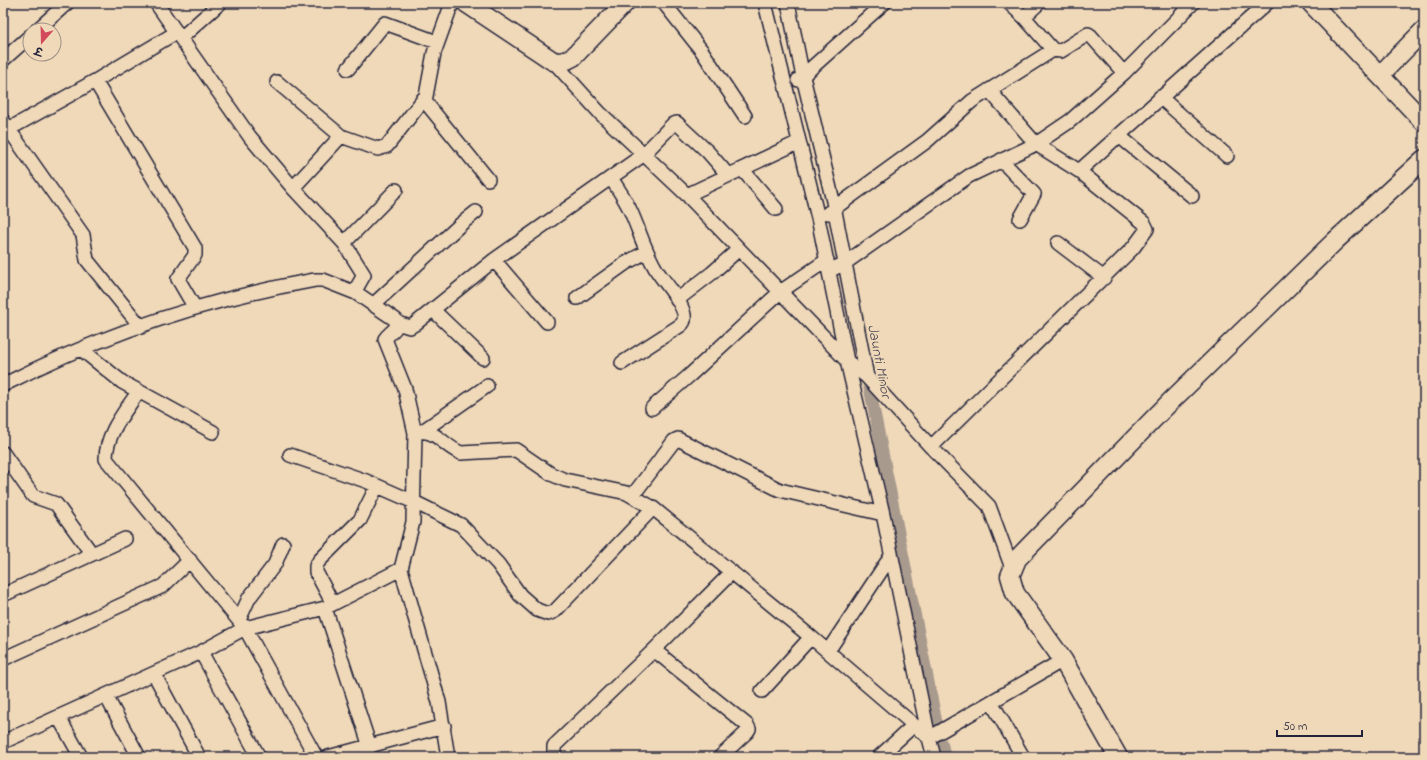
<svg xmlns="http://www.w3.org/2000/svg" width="1427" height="760" font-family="'Indie Flower','Playpen Sans Deva',sans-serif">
<rect width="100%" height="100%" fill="#f0d9b9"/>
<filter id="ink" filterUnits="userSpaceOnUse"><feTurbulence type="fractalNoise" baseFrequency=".025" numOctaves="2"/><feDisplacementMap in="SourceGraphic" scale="8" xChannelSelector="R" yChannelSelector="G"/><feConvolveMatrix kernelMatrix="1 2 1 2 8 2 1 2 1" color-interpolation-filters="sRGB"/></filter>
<g filter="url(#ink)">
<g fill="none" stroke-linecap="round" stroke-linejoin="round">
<path stroke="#a99a8e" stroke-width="12" d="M 867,375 L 937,725
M 942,744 L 945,757"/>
<defs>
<path id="street" d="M 156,3 L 250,137 L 293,188 L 344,243 L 364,275 L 356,289 L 356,293 L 396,320 C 399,330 389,332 385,339 L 405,389 L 415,433 L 413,522 L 401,569 L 439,702 L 448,757
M 664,3 L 702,51 L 745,116
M 765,3 L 818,218 L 847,361 L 883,514 L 929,738 L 934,757
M 788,3 L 803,77 L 833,201 L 867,377
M 1009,3 L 1024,17 L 1053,50 L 1061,51 L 1088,34 L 1091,36 L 1124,73
M 1024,17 L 1039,3
M 37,30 L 67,3
M 181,38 L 220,3
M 3,60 L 30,36
M 553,61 L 600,113 L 687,195 L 847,361 L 867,377 L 931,447 L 989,506 L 1012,568
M 348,69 L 385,23 L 437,42
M 798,80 L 884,3
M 95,81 L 195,248 L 195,255 L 178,279 L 195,308
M 277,82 L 341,136
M 1160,97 L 1227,156
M 423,99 L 488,179
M 3,121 L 83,235 L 87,260 L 141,327
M 3,134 L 9,129 L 95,81 L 177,32
M 1118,135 L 1192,196
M 1001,160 L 1034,194 L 1020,219
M 742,169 L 776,209
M 1079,171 L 1267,3
M 611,178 C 618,189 626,200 631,212 C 640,232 645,252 657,271 C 664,282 694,314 681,325 L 622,363
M 293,188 L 341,136 L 378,149 L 387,146 L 426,96 L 434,53 L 452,3
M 687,195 L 799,142
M 828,213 L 927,141 L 972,101 L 1053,50
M 344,243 L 396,190
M 1058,243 L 1104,278
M 494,260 L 547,322
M 829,271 L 845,263 L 969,176 L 1036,144 L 1070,121 L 1124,73 L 1193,3
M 577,298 L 626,263 L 646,252
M 677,300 L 712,273 L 739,249
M 374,304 L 461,224 L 476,212
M 433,310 L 483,358
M 397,323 L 410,327 L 415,324 L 494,260 L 643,155 L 673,124 L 677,123 L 680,126 L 708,152 L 728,175
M 81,349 L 122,382 L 213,432
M 3,385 C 101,335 207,299 315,280 L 323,280 L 356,293
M 138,392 C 125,412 106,433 106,459 L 245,628 L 316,757
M 652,408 L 690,375 L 780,292 L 827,260
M 424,430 L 487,386
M 415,433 C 434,426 444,447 461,453 L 516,450 L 551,474 L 565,480 L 627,493 L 653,508 L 811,637 L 929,738
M 931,447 L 1133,248 L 1147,229 L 1144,223 L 1079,171 L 1036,144 L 989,90
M 3,453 L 33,496 L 56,504 L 92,554
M 290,455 L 366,481 L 414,502 L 461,525 L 498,564 L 520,595 L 537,610 L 548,614 L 555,611 L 653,508
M 633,495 L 674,441 L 678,439 L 780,490 L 883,514
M 3,595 L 125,539
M 333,604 L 316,572 L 316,566 L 319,561 L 360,520 L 377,486
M 325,608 L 370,747
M 239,620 L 249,598 L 275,564 L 283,544
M 654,650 L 747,725 L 749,729 L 747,732 L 720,757
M 828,651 L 891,556
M 201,652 L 259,757
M 3,659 L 163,586 L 190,560
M 154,674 L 199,757
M 762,691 L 811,637
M 106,696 L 139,757
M 992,703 L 1023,757
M 59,718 L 81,757
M 929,738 L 1063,660
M 3,742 L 201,652 L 245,628 L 325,608 L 401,569
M 328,757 L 444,726
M 554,757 L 554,746 L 654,650 L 732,572
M 879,757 L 914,725"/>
<path id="secondary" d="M 466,3 L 553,61 C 561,63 566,61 573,57 L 625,3
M 1311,3 L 1424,122
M 1380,75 L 1424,30
M 1118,757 L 1063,660 L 1015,593 L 1010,576 L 1017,559 L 1170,402 L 1335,241 L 1424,159"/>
</defs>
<use href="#street" stroke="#22223b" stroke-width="16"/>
<use href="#secondary" stroke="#22223b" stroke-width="21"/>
<use href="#street" stroke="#f0d9b9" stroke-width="13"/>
<use href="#secondary" stroke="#f0d9b9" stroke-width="18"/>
</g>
</g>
<g text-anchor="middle" stroke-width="3.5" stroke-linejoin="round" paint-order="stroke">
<g font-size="15" font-style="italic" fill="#4a4654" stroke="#f0d9b9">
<text transform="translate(880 361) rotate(79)" y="5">Jaunti Minor</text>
</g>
</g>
<rect width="1427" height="760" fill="none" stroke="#f0d9b9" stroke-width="16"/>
<rect x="8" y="8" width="1411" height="744" fill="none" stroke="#22223b" stroke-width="1.5" filter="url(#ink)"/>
<g transform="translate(42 42) rotate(200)"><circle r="19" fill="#f0d9b9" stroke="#9e9087"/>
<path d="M0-3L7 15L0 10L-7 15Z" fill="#d1495b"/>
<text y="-6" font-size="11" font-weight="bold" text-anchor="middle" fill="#22223b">उ</text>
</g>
<path d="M1277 730v6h85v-6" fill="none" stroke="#22223b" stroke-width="2"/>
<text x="1283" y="730" font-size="12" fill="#22223b" stroke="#f0d9b9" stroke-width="3" paint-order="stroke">50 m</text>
</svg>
